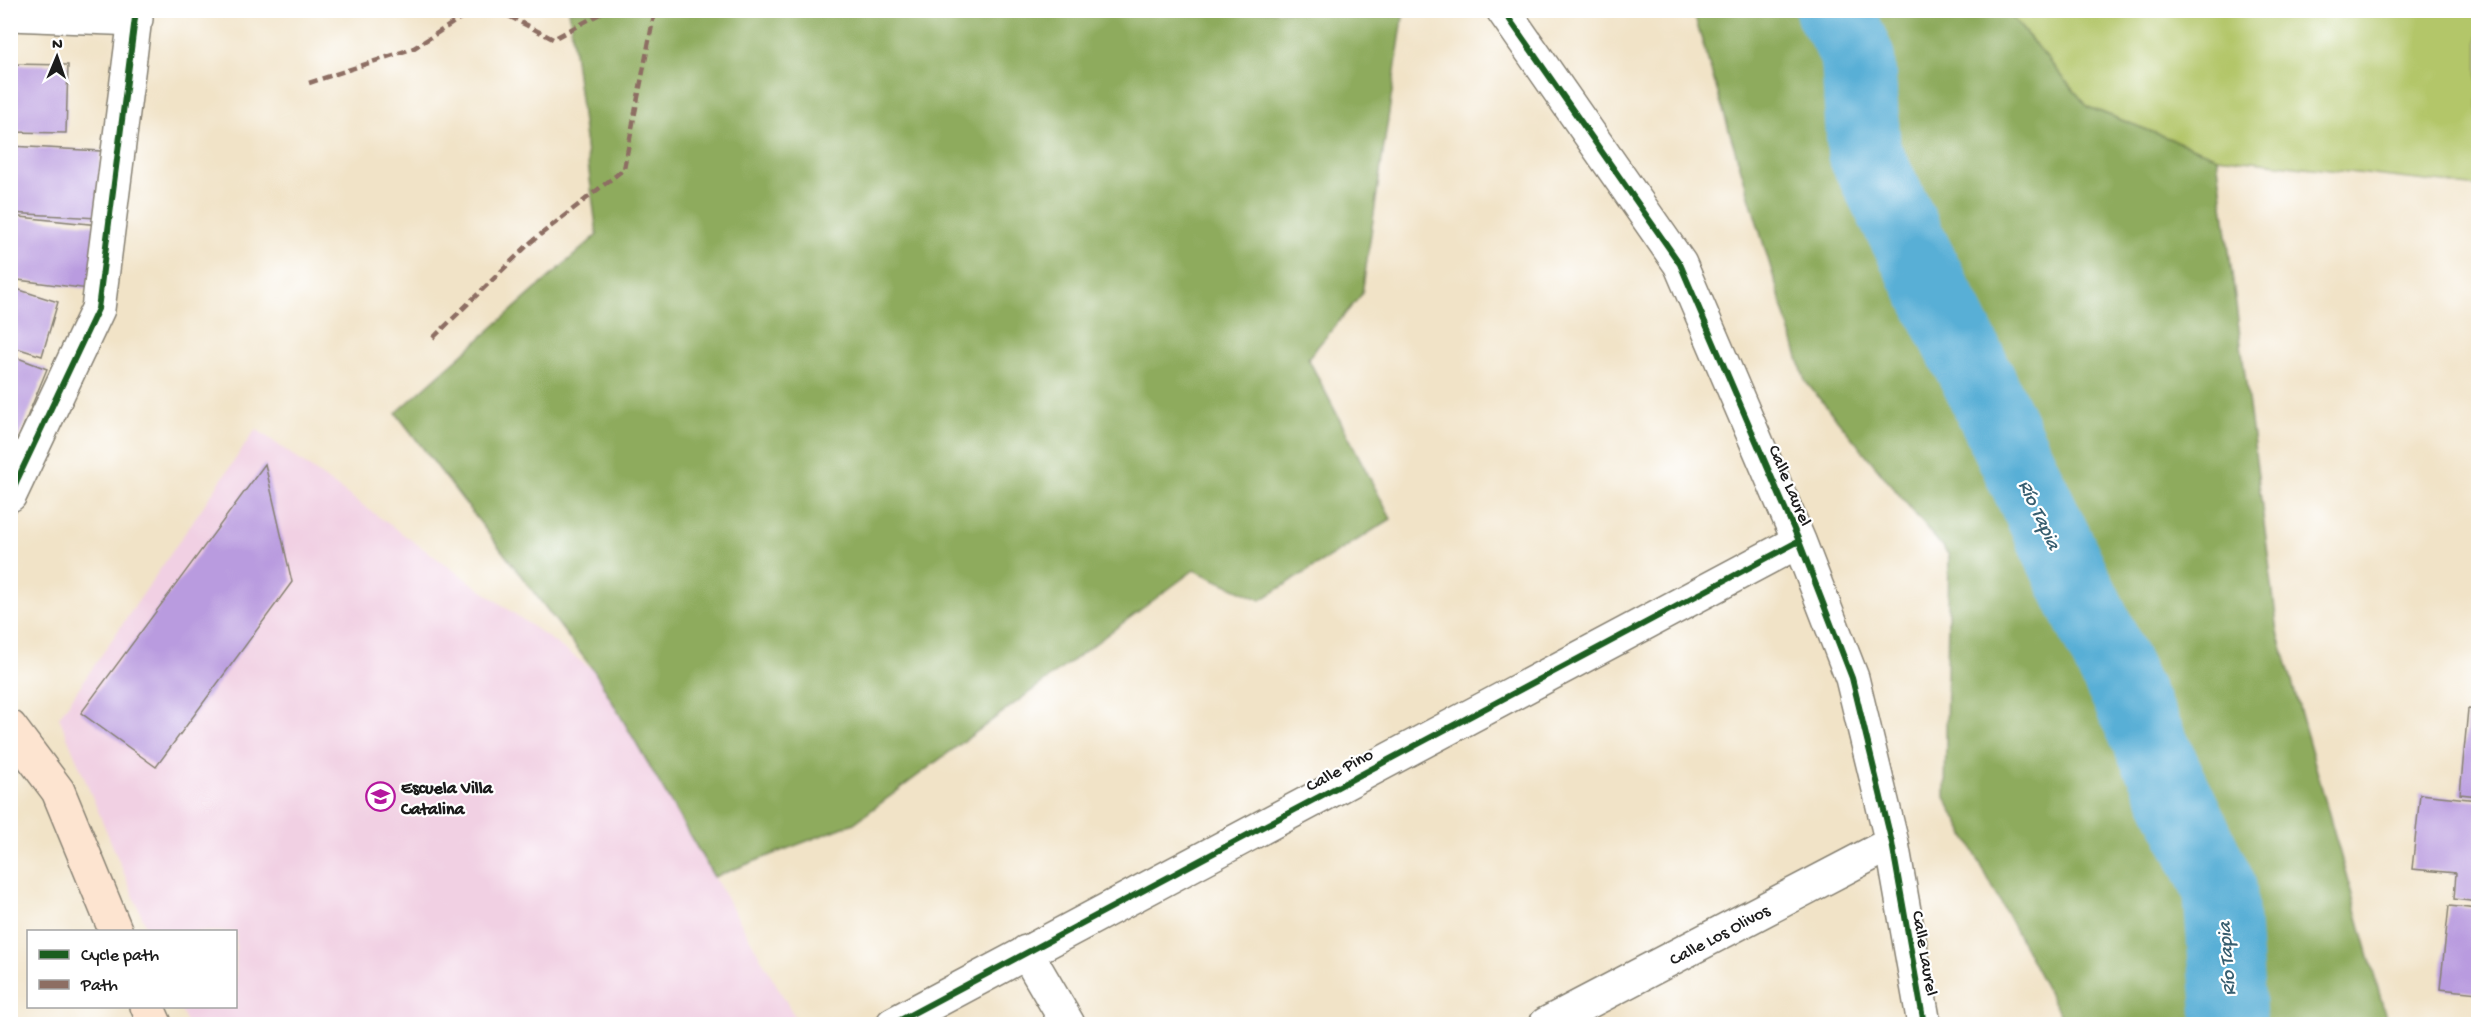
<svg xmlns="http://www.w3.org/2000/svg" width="2489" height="1035" font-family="'Gochi Hand',sans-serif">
<rect width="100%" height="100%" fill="#fff"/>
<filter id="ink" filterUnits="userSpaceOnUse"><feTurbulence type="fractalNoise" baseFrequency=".0167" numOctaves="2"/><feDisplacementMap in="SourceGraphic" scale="12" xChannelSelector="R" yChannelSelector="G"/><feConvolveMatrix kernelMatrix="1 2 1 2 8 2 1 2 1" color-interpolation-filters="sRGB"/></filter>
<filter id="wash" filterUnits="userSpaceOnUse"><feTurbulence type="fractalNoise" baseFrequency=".008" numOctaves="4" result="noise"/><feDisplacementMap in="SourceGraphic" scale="24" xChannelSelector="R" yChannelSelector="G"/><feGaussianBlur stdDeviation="1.35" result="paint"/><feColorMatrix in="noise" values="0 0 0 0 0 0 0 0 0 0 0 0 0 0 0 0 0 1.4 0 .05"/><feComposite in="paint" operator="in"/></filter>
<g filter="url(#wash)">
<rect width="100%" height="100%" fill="#f1e3c7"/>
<path fill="#f1d0e3" d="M 256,429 L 596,672 L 799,1024 L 187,1024 L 180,1007 L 236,1006 L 236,932 L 148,931 L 59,717 Z"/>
<path fill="#b3c669" stroke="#687142" stroke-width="1.5" d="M 2007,11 L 2478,11 L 2478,187 L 2217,157 L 2088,107 Z"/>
<path fill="#8eab5d" stroke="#55643c" stroke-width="1.5" d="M 569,11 L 1404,11 L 1362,294 L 1308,358 L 1391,519 L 1261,600 L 1194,570 L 854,823 L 714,877 L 595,672 L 396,413 L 597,235 Z
M 1693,11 L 2007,11 L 2088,107 L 2217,157 L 2278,632 L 2388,1024 L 2065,1024 L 1945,797 L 1949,555 L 1805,381 Z"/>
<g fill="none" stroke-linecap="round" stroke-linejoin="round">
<path stroke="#59afd6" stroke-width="74" d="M 1832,10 L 1846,32 L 1858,59 L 1864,152 L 1977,377 L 2220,889 L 2230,1024"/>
</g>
<g id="blocks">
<path fill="#b99bdf" d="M 10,64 L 68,65 L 66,133 L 10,132 Z
M 10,146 L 101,151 L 97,218 L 10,213 Z
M 10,216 L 99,225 L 89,289 L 10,279 Z
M 10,287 L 58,302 L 42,356 L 10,346 Z
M 10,355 L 47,369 L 18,439 L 10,436 Z
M 265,464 L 292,582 L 156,767 L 81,713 Z
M 2468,709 L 2478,710 L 2478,796 L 2460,794 Z
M 2420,794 L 2478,800 L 2478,902 L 2454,899 L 2456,873 L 2412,869 Z
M 2449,906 L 2478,909 L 2478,993 L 2440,989 Z"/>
</g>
</g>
<g filter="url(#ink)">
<use href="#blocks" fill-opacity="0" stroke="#868072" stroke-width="1.5"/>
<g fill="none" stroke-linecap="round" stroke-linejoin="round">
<defs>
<path id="street" d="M 1503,10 L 1680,264 L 1799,541 L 1852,678 L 1892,843 L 1924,1024
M 10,14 L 136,19
M 10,495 L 98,309 L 136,10
M 1026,952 L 1068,1024
M 893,1024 L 1799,541
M 1546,1024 L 1892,843"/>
<path id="secondary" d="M 10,727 L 58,791 L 116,932
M 147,1006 L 155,1024"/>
</defs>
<use href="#street" stroke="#868072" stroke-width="36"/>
<use href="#secondary" stroke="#868072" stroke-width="36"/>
<use href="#street" stroke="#fff" stroke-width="33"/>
<use href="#secondary" stroke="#fde4d0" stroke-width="33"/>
<path stroke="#8d6e63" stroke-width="4.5" stroke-dasharray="9 4.5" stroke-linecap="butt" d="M 497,10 L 553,39 L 607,10
M 309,83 L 414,48 L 473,10
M 433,338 L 531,242 L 624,169 L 655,10"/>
<defs>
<path id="cycleway" d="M 1503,10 L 1680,264 L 1799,541 L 1852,678 L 1892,843 L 1924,1024
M 10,495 L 98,309 L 136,10
M 893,1024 L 1799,541"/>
</defs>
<use href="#cycleway" stroke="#fff" stroke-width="10"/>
<use href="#cycleway" stroke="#1b5e20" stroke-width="6"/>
</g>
</g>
<defs>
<symbol id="school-ring" viewBox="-11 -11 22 22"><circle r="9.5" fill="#fff" stroke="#b5179e" stroke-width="1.5"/><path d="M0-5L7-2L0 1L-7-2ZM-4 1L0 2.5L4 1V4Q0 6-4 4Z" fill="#b5179e"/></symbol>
</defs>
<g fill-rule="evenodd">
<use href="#school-ring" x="364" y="780" width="33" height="33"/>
</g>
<g text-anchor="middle" stroke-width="4.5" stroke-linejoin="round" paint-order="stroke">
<g font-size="18" fill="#1c1c1c" stroke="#fff">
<text transform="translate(1791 485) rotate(67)" y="6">Calle Laurel</text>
<text transform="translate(1339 769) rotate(-28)" y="6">Calle Pino</text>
<text transform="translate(1719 934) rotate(-28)" y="6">Calle Los Olivos</text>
<text transform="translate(1926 953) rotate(80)" y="6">Calle Laurel</text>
</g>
<g font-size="18" font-weight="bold" fill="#1c1c1c" stroke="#fff" text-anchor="start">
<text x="401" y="793">Escuela Villa<tspan x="401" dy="21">Catalina</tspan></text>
</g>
<g font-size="20" font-style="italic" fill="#375e70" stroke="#fff">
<text transform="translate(2041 514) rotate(65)" y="7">Río Tapia</text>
<text transform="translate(2225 959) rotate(-94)" y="7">Río Tapia</text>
</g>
</g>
<rect width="2489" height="1035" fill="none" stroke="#fff" stroke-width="36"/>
<rect x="27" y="930" width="210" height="78" fill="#ffffff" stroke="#a4a4a4" stroke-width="1.5"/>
<rect x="39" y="950" width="30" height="9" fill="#1b5e20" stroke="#a4a4a4" stroke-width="1.5"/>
<text x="81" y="960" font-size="18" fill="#1c1c1c">Cycle path</text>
<rect x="39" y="980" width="30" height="9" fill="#8d6e63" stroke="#a4a4a4" stroke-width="1.5"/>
<text x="81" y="990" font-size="18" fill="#1c1c1c">Path</text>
<g transform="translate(57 57) rotate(2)" stroke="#ffffff" stroke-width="4.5" paint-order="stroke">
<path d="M0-4.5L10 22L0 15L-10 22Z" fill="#1c1c1c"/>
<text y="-9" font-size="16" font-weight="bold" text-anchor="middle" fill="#1c1c1c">N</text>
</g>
</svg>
